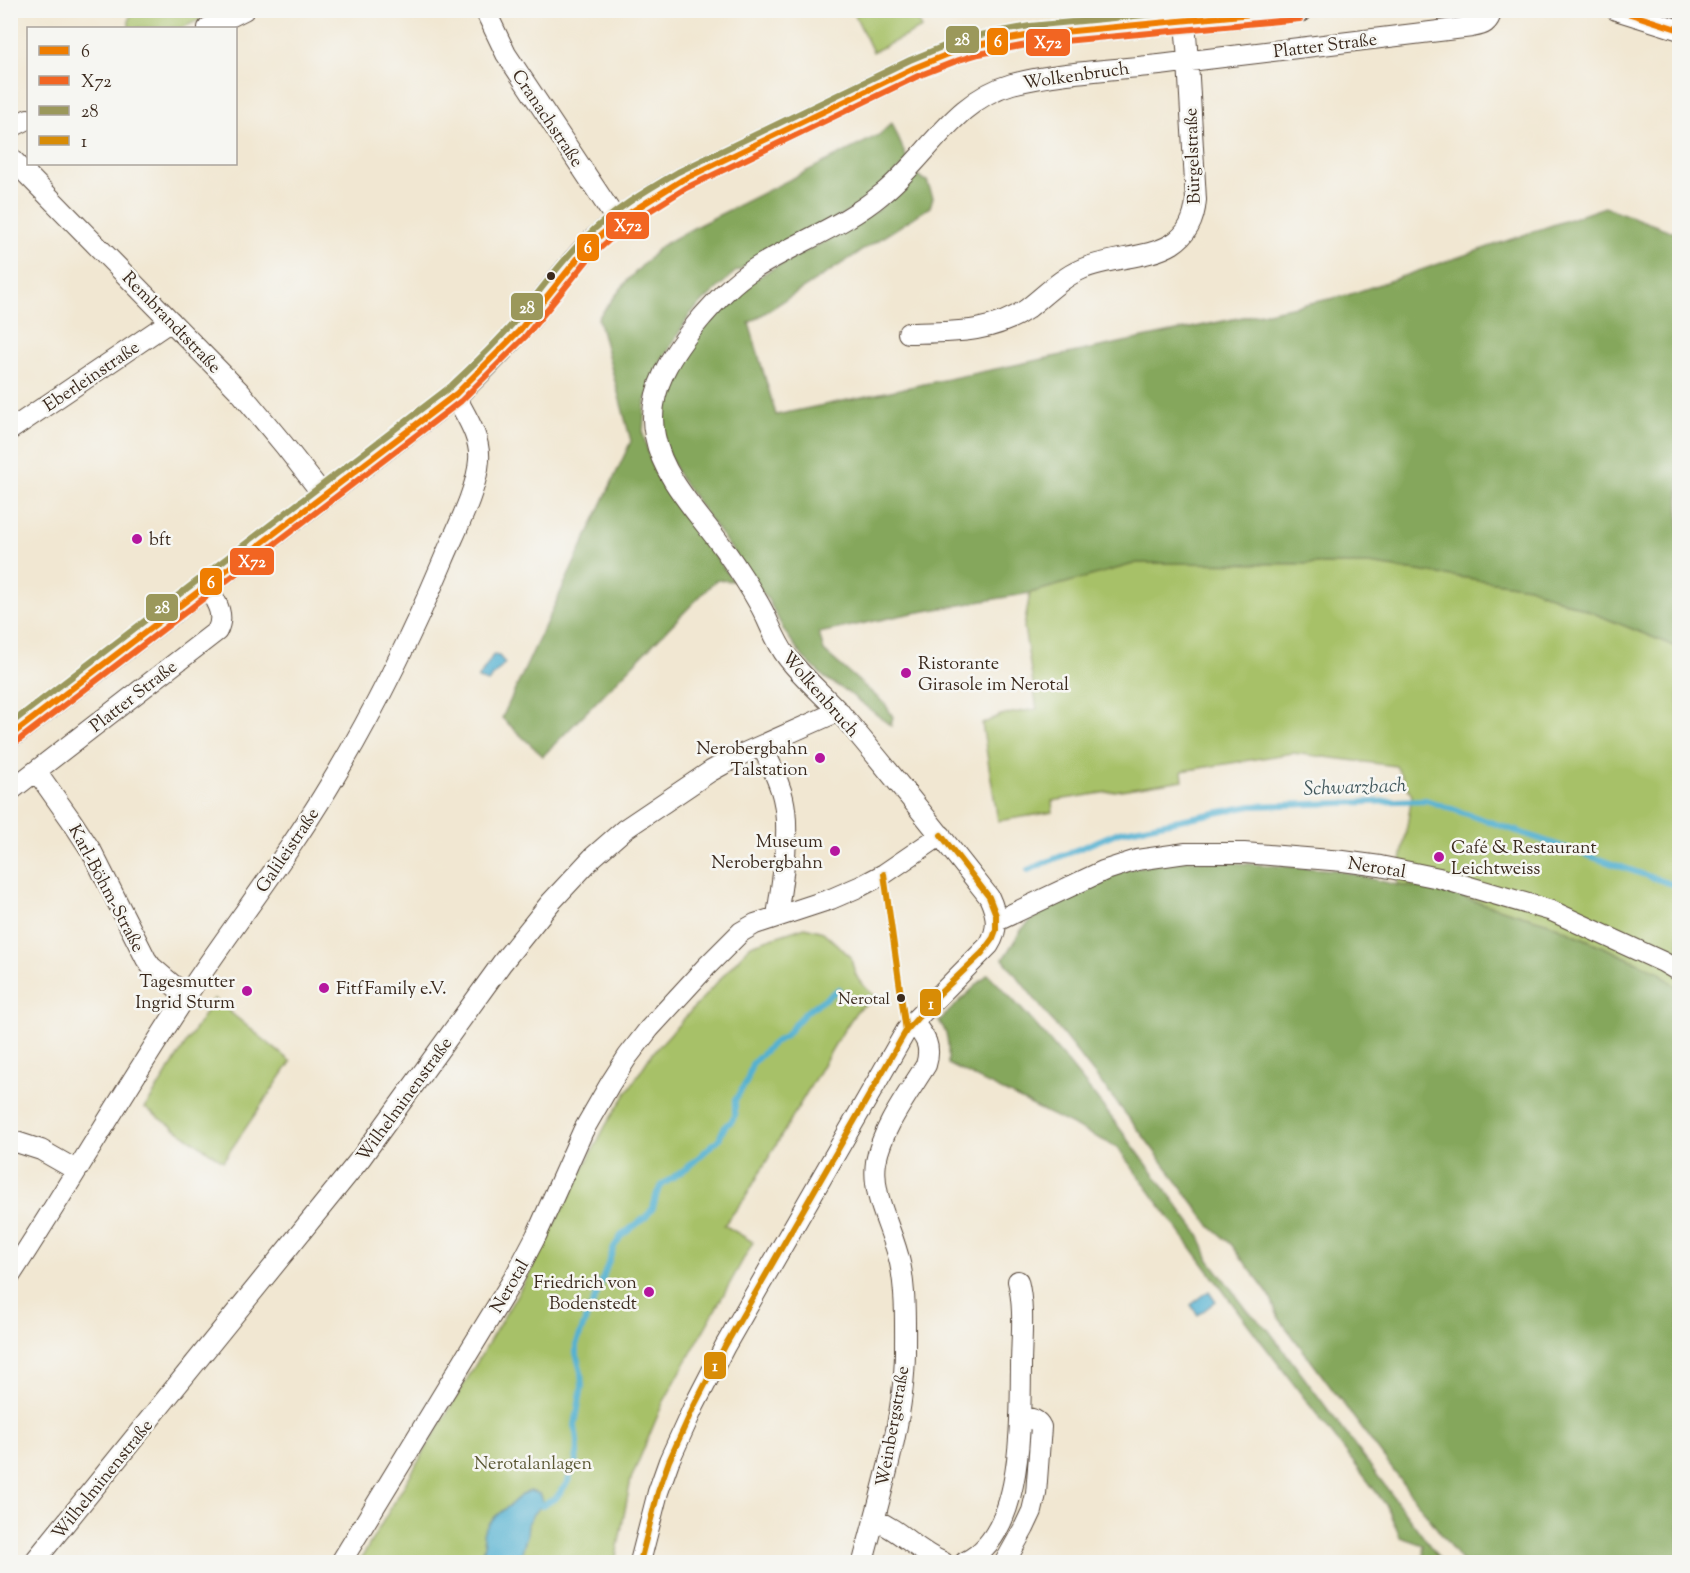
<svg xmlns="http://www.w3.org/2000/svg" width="1690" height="1573" font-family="'Sorts Mill Goudy',serif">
<rect width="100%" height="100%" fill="#f6f6f2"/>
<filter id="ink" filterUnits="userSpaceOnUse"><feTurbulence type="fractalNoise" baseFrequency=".0167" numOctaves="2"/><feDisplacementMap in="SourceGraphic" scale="12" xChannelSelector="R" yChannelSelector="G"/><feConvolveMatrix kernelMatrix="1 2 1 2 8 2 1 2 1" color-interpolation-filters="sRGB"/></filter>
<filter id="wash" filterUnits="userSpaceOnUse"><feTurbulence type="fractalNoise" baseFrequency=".008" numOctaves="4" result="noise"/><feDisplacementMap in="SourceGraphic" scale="24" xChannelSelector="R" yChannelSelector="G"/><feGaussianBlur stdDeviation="1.35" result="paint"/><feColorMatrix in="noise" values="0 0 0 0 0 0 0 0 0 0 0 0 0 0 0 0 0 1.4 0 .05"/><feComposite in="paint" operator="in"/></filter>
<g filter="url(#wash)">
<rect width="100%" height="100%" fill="#f1e7d2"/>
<path fill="#a7c167" stroke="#717642" stroke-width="1.5" d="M 136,11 L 136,10 L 218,11 L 182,28 L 129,28 L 129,18 Z
M 853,11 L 913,11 L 922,28 L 873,52 Z
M 1137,563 L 1369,564 L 1529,587 L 1679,648 L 1679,990 L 1659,972 L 1549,923 L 1436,890 L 1397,885 L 1412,796 L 1396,766 L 1293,753 L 1182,771 L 1183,780 L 1052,801 L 1053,812 L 998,821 L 982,724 L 1001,715 L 1037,709 L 1024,627 L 1030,593 Z
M 805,927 L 823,932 L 851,957 C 855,980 860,983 877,998 L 858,1009 L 838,1039 L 745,1198 L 724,1225 L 753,1242 L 663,1403 L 631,1479 L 615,1562 L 359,1562 L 525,1281 L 606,1125 L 651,1055 L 751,945 Z
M 214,999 L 291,1062 L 223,1161 L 145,1108 Z"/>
<path fill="#85a75c" stroke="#60683d" stroke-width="1.5" d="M 892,123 L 908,161 L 853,209 L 735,272 L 691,313 L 660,364 L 645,402 L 643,434 L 653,469 L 733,581 L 716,580 L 543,756 L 502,718 L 631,441 L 598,318 L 627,281 L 661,246 L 697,226 L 879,135 Z
M 915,174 L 927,181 L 933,197 L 930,207 L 749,323 L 776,415 L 1348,295 L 1605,207 L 1679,234 L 1679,648 L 1529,587 L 1369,564 L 1137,563 L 1030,593 L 908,614 L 819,633 L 824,651 L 885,704 L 893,717 L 891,726 L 849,693 L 825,678 L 803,657 L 785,632 L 768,600 L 680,478 L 663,443 L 659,410 L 681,355 L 728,298 L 768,271 L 846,230 L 878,210 Z
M 1182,859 L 1336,870 L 1397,885 L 1436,890 L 1549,923 L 1659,972 L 1679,990 L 1679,1562 L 1462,1562 L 1279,1318 L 1269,1295 L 1231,1244 L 1211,1227 L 1144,1137 L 1003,959 L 1022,929 L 1038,914 L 1113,872 Z
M 988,974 C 1067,1053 1133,1146 1200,1236 L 1209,1260 L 1248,1311 L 1267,1328 L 1442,1562 L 1424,1562 L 1423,1545 L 1400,1537 L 1386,1505 L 1241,1315 L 1117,1147 L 948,1064 C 948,1047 950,1035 939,1021 Z"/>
<path fill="#52b1d1" stroke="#466e78" stroke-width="1.5" d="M 493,655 L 499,656 L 505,663 L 488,682 L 478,679 Z
M 1209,1291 L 1216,1301 L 1198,1315 L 1191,1305 Z
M 530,1491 L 540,1494 L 542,1498 L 542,1505 L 533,1514 L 528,1524 L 527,1535 L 519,1562 L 460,1562 L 464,1556 L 471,1555 L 477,1557 L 483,1554 L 485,1545 L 483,1533 C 490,1519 499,1513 510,1505 C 517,1499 521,1493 530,1491 Z"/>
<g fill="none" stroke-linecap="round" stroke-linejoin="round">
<path stroke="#52b1d1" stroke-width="6" d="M 1028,870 L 1119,832 L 1251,806 L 1426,800 L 1680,887
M 535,1504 L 542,1505 L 556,1498 L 567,1483 L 575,1465 L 578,1449 L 575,1425 L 582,1386 L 581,1372 L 576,1353 L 576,1345 L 586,1319 L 597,1294 L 614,1247 L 621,1236 L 646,1217 L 653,1208 L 657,1193 L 662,1185 L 688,1167 L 719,1139 L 723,1130 L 726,1125 L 731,1122 L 735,1115 L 735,1100 L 747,1081 L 752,1064 L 772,1044 L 785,1036 L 806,1012 L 839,989"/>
</g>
</g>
<g filter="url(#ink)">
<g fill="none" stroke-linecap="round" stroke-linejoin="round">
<defs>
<path id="minor" d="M 485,10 L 506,54 L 617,221
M 1616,10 L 1680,30
M 208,28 L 244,10
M 10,128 L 28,119
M 10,157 L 240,392 L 284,445 L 324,496
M 908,333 C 949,332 992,334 1027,309 C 1045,295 1061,278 1082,269 C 1127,250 1191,265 1196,200 L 1188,61 L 1185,21
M 10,430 L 171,321
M 762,746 C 770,763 779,780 783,798 C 791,831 782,882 777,916
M 37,772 L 71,820 L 92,852 L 146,959 L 151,966 L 186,996
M 10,791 L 217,631 C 226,614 215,600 207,586
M 997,921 L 1103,871 L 1137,860 L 1186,853 L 1244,853 L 1343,861 L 1380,866 L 1439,878 L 1552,911 L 1663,962 L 1680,972
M 10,1140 L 41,1150 L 76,1170
M 10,1276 C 71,1183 126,1087 187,995 C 233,926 285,860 328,788 C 372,716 410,639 443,561 C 455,532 477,491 479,460 C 481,437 465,415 455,395
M 874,1520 C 900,1529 917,1552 943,1562
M 34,1562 L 361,1158 L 502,963 L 551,902 L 593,857 L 625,829 L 711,771 L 740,755 L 839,711
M 341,1562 L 514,1278 L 536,1236 L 583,1131 L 610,1084 L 628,1056 L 649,1029 L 706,967 L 741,932 L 755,924 L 831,899 L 861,886 L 884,874 L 941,835
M 640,1562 L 658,1492 L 669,1461 L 694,1406 L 725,1346 L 906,1031 L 913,1022 L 989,945 C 999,929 997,914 989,897 C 941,836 892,774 841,714 C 824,695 803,678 787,657 C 774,640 769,620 758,602 C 748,584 736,566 724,549 C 700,515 663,479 655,436 C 645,391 674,350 702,317 C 718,299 733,282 754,269 C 795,243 844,226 882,194 C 927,158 954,100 1012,84 C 1063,71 1116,70 1168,64 C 1269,51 1370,39 1472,27 C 1484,25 1489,23 1492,10
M 863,1562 C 880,1496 904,1422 905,1353 C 905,1323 906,1292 900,1263 C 893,1229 871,1197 876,1162 C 882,1128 908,1094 926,1065 C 932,1045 925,1037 913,1022
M 965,1562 C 1024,1534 1020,1424 1021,1368 C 1021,1339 1025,1309 1018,1281
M 1005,1562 L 1024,1528 L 1032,1511 L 1036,1494 L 1041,1427 C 1037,1418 1028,1418 1020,1416"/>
<path id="major" d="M 10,736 L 456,394 C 481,370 505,347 527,321 C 548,295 567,267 592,243 C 618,218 650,198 682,180 L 914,68 L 956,51 L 977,45 L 1031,35 L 1299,10"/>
</defs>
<use href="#minor" stroke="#564639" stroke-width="22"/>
<use href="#major" stroke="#564639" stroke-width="27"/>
<use href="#minor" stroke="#fff" stroke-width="20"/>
<use href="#major" stroke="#fff" stroke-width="24"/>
<defs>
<path id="bus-1" d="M 1618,10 L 1680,30
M 10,736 L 456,394 L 519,331 L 583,252 L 602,234 L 623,217 L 682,180 L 914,68 L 956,51 L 977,45 L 1031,35 L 1294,10"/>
<path id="bus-2" d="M 15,743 L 461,401 L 525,337 L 589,258 L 608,241 L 629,224 L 686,188 L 918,76 L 959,60 L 979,54 L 1032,44 L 1300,19"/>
<path id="bus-3" d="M 10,724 L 450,387 C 474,364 499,341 520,315 C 542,289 561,261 585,238 C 612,211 645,191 678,172 L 910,60 L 954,42 L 975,36 L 1030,26 L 1197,10"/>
<path id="bus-4" d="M 884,874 L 906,1031
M 640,1562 L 658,1492 L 669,1461 L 694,1406 L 725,1346 L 906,1031 L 935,998 L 982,953 L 993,938 L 996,930 L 996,915 L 989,897 L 941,835"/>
</defs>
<use href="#bus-1" stroke="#f6f6f2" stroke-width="10"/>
<use href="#bus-2" stroke="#f6f6f2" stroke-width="10"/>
<use href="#bus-3" stroke="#f6f6f2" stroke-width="10"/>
<use href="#bus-4" stroke="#f6f6f2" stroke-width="10"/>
<use href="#bus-1" stroke="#ef7d00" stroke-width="6"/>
<use href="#bus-2" stroke="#f26522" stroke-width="6"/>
<use href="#bus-3" stroke="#9b985b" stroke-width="6"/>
<use href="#bus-4" stroke="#d88c06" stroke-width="6"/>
</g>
</g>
<g fill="#3b2a1e" stroke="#f6f6f2" stroke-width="2">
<circle cx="551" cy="276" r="5"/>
<circle cx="901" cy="998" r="5"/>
</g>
<g fill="#b5179e" stroke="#f6f6f2" stroke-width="2">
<circle cx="137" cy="539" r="6"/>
<circle cx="906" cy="673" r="6"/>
<circle cx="820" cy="758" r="6"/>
<circle cx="835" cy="851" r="6"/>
<circle cx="1439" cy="857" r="6"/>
<circle cx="324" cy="988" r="6"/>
<circle cx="247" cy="991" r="6"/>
<circle cx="649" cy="1292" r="6"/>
</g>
<g text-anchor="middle" stroke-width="5" stroke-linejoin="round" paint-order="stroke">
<g font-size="16" fill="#3b2a1e" stroke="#f6f6f2" text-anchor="end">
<text x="890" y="1004">Nerotal</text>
</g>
<g font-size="18" fill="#3b2a1e" stroke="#f6f6f2">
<text transform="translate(1325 45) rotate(-7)" y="6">Platter Straße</text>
<text transform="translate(1076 75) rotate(-8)" y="6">Wolkenbruch</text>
<text transform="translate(548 118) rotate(56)" y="6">Cranachstraße</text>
<text transform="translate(1192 156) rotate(-92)" y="6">Bürgelstraße</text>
<text transform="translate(172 322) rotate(46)" y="6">Rembrandtstraße</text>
<text transform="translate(91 376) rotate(-34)" y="6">Eberleinstraße</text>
<text transform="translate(821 694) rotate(49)" y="6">Wolkenbruch</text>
<text transform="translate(133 696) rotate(-38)" y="6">Platter Straße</text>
<text transform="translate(287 850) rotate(-56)" y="6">Galileistraße</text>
<text transform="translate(1377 867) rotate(9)" y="6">Nerotal</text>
<text transform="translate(107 888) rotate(62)" y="6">Karl-Böhm-Straße</text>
<text transform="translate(404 1099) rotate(-54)" y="6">Wilhelminenstraße</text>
<text transform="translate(509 1286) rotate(-60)" y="6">Nerotal</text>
<text transform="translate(892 1426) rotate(-80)" y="6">Weinbergstraße</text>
<text transform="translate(102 1479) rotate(-51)" y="6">Wilhelminenstraße</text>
</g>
<g font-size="18" fill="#3b2a1e" stroke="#f6f6f2" text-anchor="start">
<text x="149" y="545">bft</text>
<text x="918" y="669">Ristorante<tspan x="918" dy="21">Girasole im Nerotal</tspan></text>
<text x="808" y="754" text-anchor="end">Nerobergbahn<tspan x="808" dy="21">Talstation</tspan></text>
<text x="823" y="847" text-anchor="end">Museum<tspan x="823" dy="21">Nerobergbahn</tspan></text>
<text x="1451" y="853">Café &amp; Restaurant<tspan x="1451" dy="21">Leichtweiss</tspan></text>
<text x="235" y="987" text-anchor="end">Tagesmutter<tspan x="235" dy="21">Ingrid Sturm</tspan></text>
<text x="336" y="994">FitfFamily e.V.</text>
<text x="637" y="1288" text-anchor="end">Friedrich von<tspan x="637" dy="21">Bodenstedt</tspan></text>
</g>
<g font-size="18" fill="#5b5734" stroke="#f6f6f2">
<text x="533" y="1469">Nerotalanlagen</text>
</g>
<g font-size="20" font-style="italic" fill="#43595d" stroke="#f6f6f2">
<text transform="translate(1355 786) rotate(-2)" y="7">Schwarzbach</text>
</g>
</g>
<g stroke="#f6f6f2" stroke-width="2">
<rect x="945" y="25" width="35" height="29" rx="6" fill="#9b985b"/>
<rect x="986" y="27" width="23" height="29" rx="6" fill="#ef7d00"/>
<rect x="1025" y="28" width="46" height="29" rx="6" fill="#f26522"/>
<rect x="605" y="211" width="45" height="29" rx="6" fill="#f26522"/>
<rect x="576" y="233" width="24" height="29" rx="6" fill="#ef7d00"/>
<rect x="510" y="292" width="34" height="29" rx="6" fill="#9b985b"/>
<rect x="229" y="547" width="46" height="29" rx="6" fill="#f26522"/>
<rect x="199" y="567" width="24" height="29" rx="6" fill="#ef7d00"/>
<rect x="145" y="593" width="34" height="29" rx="6" fill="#9b985b"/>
<rect x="919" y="988" width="23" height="29" rx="6" fill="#d88c06"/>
<rect x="703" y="1351" width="24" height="29" rx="6" fill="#d88c06"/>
</g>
<g font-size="16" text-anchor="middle" font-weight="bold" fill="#fff">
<text x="962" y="45">28</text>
<text x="998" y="47">6</text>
<text x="1048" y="48">X72</text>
<text x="628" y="231">X72</text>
<text x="588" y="253">6</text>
<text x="527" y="313">28</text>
<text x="252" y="567">X72</text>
<text x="211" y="588">6</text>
<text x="162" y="613">28</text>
<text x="931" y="1009">1</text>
<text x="715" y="1371">1</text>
</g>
<rect width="1690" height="1573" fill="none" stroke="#f6f6f2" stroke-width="36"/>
<rect x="27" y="27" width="210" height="138" fill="#f6f6f2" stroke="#aba49d" stroke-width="1.5"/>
<rect x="39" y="46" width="30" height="9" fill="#ef7d00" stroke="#aba49d" stroke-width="1.5"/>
<text x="81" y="57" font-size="18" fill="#3b2a1e">6</text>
<rect x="39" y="76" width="30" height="9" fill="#f26522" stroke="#aba49d" stroke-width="1.5"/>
<text x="81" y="87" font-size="18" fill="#3b2a1e">X72</text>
<rect x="39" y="106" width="30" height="9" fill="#9b985b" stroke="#aba49d" stroke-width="1.5"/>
<text x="81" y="117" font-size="18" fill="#3b2a1e">28</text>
<rect x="39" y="136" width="30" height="9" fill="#d88c06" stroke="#aba49d" stroke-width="1.5"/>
<text x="81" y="147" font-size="18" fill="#3b2a1e">1</text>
</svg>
